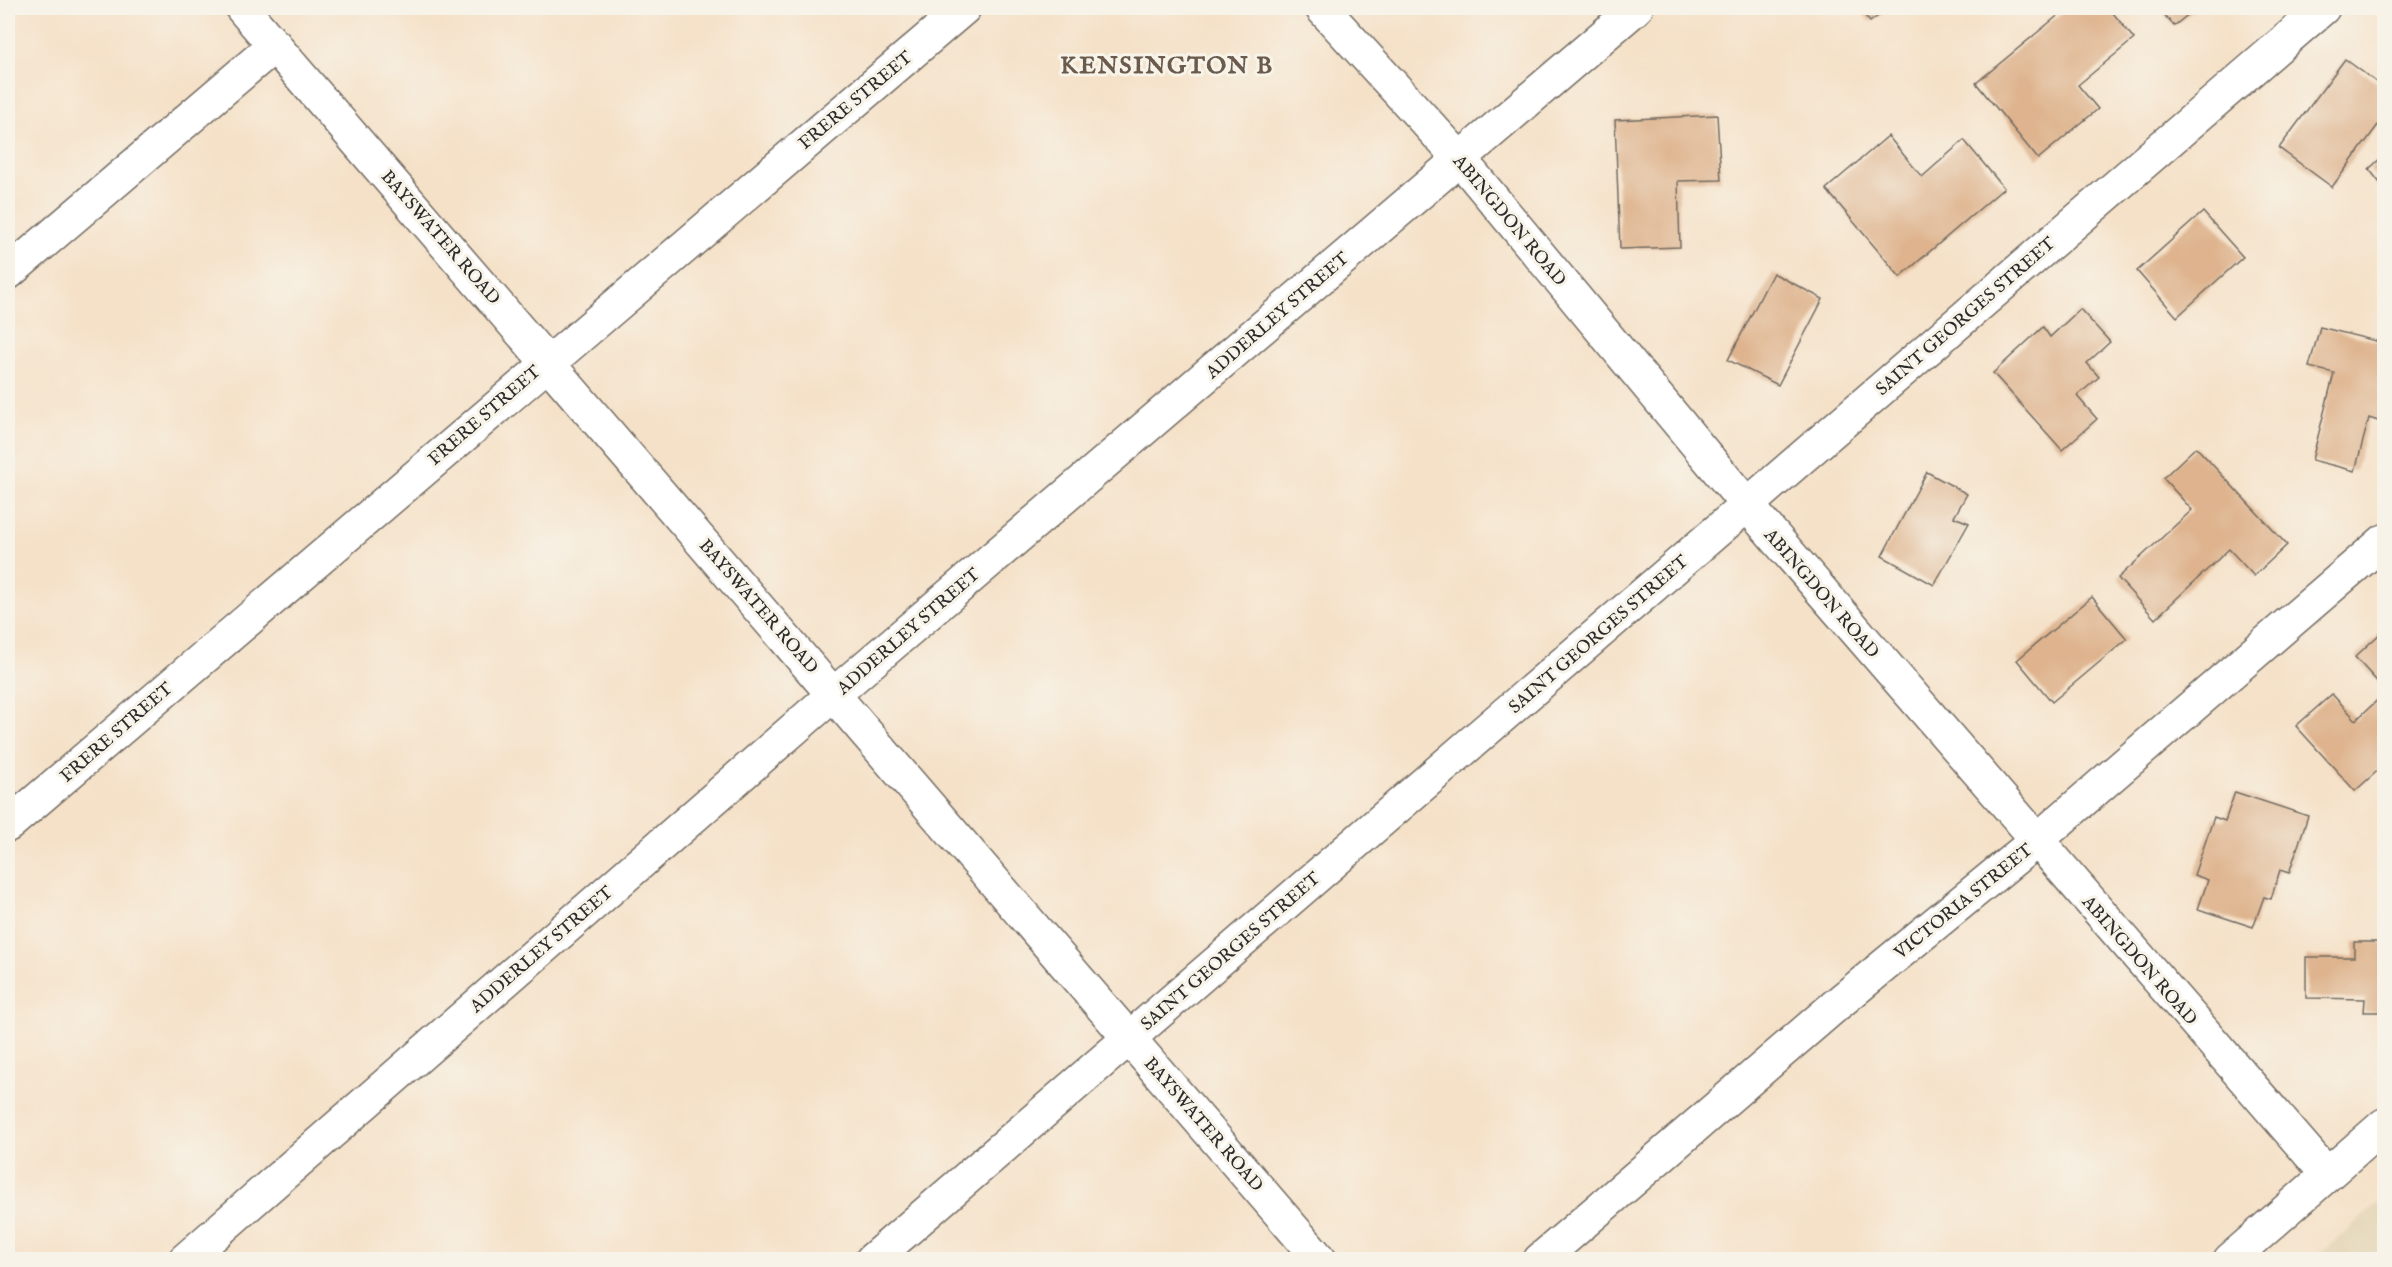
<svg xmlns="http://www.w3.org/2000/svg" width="2392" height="1267" font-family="'IM FELL English',serif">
<rect width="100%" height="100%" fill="#f7f3e8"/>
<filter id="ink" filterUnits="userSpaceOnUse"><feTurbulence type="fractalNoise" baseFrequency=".0167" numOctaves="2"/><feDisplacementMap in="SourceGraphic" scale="12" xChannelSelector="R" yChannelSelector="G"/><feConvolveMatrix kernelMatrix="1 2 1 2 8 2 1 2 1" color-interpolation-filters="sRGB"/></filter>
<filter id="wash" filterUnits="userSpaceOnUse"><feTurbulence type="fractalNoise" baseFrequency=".008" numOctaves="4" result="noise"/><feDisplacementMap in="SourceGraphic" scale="24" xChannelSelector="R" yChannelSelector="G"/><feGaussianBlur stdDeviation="1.35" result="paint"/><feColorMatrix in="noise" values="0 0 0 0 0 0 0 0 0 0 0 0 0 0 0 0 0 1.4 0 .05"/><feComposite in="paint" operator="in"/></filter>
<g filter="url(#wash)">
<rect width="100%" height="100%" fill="#f5e1c8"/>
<path fill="#e4d6b7" d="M 2384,1198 L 2384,1259 L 2314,1259 Z"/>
<g id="blocks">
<path fill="#deb38d" d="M 1859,8 L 1889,8 L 1870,22 Z
M 2067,8 L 2109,8 L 2134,39 L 2078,85 L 2098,109 L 2038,159 L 1976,83 Z
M 2158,8 L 2196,8 L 2174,26 Z
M 2345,59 L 2384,88 L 2384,117 L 2332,187 L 2279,148 Z
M 1717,115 L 1721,180 L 1678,181 L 1680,247 L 1620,249 L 1615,120 Z
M 1888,136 L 1922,177 L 1964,140 L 2004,188 L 1900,277 L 1826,189 Z
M 2384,155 L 2384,188 L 2369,169 Z
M 2203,212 L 2243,257 L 2177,317 L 2137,271 Z
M 1773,273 L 1823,299 L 1778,385 L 1728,360 Z
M 2080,309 L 2110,342 L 2087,363 L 2099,377 L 2077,396 L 2097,419 L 2062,450 L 1993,373 L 2043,327 L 2050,337 Z
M 2320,327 L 2384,343 L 2384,368 L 2379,388 L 2384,390 L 2384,423 L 2369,418 L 2355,471 L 2312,460 L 2334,373 L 2309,367 Z
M 2196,447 L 2287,545 L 2254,576 L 2229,549 L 2155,619 L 2118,578 L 2192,510 L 2163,478 Z
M 1927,472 L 1967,494 L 1954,517 L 1969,523 L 1934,585 L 1882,556 Z
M 2092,597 L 2127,639 L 2052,702 L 2017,660 Z
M 2384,630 L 2384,689 L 2355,657 Z
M 2332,694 L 2356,720 L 2384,694 L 2384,765 L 2355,791 L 2296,726 Z
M 2235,792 L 2308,816 L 2289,873 L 2280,870 L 2271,899 L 2264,897 L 2253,927 L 2198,909 L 2208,880 L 2194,875 L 2214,817 L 2225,821 Z
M 2354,942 L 2384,942 L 2384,1012 L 2364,1012 L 2365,999 L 2306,998 L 2306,957 L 2354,957 Z"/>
</g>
</g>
<g filter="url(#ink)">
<use href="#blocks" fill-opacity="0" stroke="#726b62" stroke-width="1.5"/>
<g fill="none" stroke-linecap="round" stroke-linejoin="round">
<defs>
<path id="minor" d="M 242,8 L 1320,1260
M 1322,8 L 1459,158 L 1747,505 L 2327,1174
M 8,273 L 275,45
M 8,825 L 964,8
M 185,1260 L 834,694 L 1636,8
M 872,1260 L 2323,8
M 1540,1260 L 1836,1005 L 2036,841 L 2384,541
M 2230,1260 L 2384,1125"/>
</defs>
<use href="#minor" stroke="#726b62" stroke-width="36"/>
<use href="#minor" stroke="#fff" stroke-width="33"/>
</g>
</g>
<g text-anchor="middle" stroke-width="6" stroke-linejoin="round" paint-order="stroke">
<g font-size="18" fill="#2b2b2b" stroke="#f7f3e8">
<text transform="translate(855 100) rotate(-40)" y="6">FRERE STREET</text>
<text transform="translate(1510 220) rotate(50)" y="6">ABINGDON ROAD</text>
<text transform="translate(441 237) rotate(49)" y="6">BAYSWATER ROAD</text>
<text transform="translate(1277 315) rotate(-41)" y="6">ADDERLEY STREET</text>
<text transform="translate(1965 316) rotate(-41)" y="6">SAINT GEORGES STREET</text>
<text transform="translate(484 415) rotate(-41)" y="6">FRERE STREET</text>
<text transform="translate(1822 593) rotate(49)" y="6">ABINGDON ROAD</text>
<text transform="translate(759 606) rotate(49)" y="6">BAYSWATER ROAD</text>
<text transform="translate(908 631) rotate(-41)" y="6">ADDERLEY STREET</text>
<text transform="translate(1598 634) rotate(-41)" y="6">SAINT GEORGES STREET</text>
<text transform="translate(116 732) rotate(-41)" y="6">FRERE STREET</text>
<text transform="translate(1963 901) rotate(-39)" y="6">VICTORIA STREET</text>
<text transform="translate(541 949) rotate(-41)" y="6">ADDERLEY STREET</text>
<text transform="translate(1230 951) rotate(-41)" y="6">SAINT GEORGES STREET</text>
<text transform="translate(2140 960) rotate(49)" y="6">ABINGDON ROAD</text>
<text transform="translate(1204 1124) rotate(49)" y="6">BAYSWATER ROAD</text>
</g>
<g font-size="24" font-weight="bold" letter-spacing="1.5" fill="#6a5b4d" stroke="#f7f3e8">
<text x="1167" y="73">KENSINGTON B</text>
</g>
</g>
<rect width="2392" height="1267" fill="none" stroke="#f7f3e8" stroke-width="30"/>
</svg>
